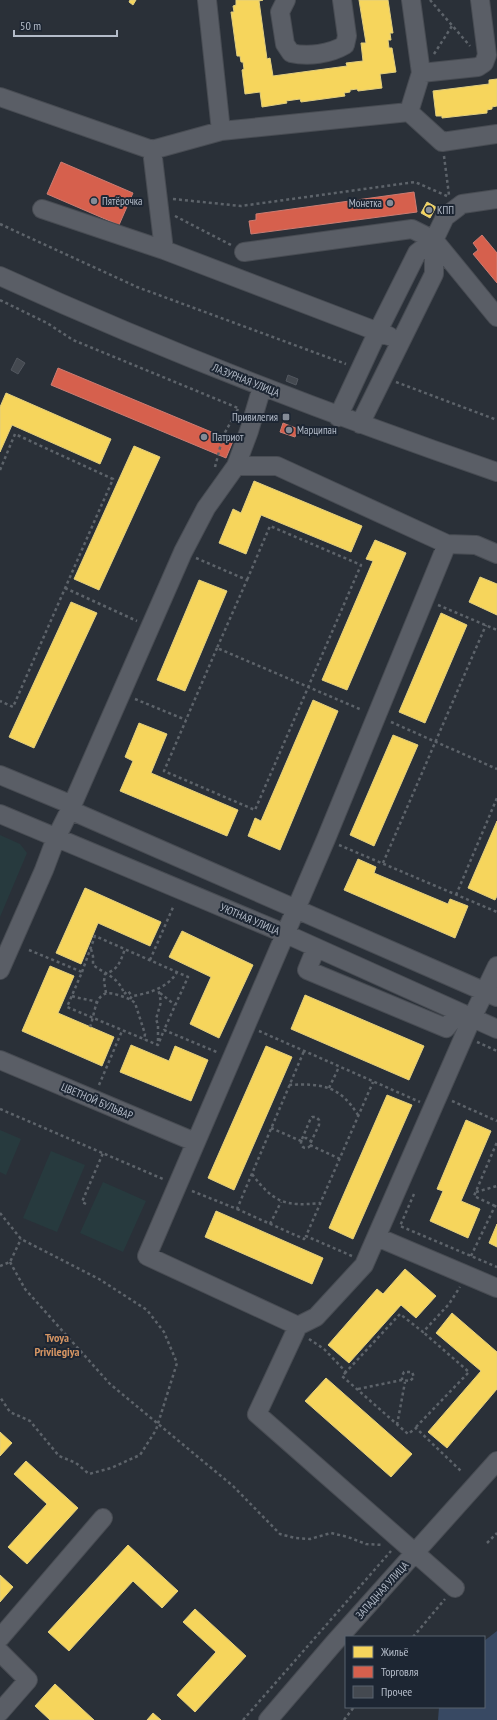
<svg xmlns="http://www.w3.org/2000/svg" width="497" height="1720" font-family="'PT Sans Narrow',sans-serif">
<rect width="100%" height="100%" fill="#2a3038"/>
<path fill="#273a3e" d="M 0,835 L 20,844 L 27,853 L 0,917 Z
M 0,1130 L 21,1139 L 6,1175 L 0,1172 Z
M 51,1151 L 85,1165 L 57,1232 L 23,1218 Z
M 103,1182 L 146,1201 L 123,1252 L 80,1233 Z"/>
<path fill="#384963" d="M 497,1631 L 497,1720 L 438,1720 L 439,1707 L 484,1707 L 484,1641 Z"/>
<path fill="#f6d55c" stroke="#e2ce7d" d="M 130,0 L 136,0 L 133,5 L 129,2 Z
M 236,0 L 263,0 L 259,1 L 267,59 L 270,58 L 273,76 L 347,66 L 346,63 L 363,61 L 361,43 L 366,43 L 359,0 L 388,0 L 393,33 L 390,33 L 391,40 L 388,40 L 389,48 L 392,48 L 396,72 L 380,74 L 382,88 L 358,91 L 357,89 L 350,90 L 350,92 L 344,93 L 345,96 L 301,102 L 300,99 L 286,101 L 287,103 L 262,107 L 260,92 L 245,94 L 242,70 L 244,69 L 243,62 L 241,62 L 240,56 L 237,56 L 231,12 L 234,12 L 233,6 L 236,5 Z
M 497,79 L 497,106 L 492,107 L 492,109 L 487,110 L 487,113 L 442,118 L 442,116 L 436,116 L 433,91 L 489,84 L 489,80 Z
M 427,202 L 436,207 L 430,218 L 421,213 Z
M 6,393 L 111,439 L 100,464 L 12,425 L 0,452 L 0,407 Z
M 134,446 L 160,457 L 99,590 L 74,579 Z
M 254,481 L 362,526 L 351,552 L 261,515 L 246,554 L 219,543 L 233,509 L 241,513 Z
M 375,540 L 406,553 L 347,690 L 322,680 L 373,561 L 366,559 Z
M 480,577 L 497,584 L 497,615 L 469,602 Z
M 199,580 L 227,591 L 185,691 L 157,680 Z
M 71,602 L 97,613 L 34,748 L 9,737 Z
M 441,613 L 467,625 L 425,723 L 399,712 Z
M 313,700 L 338,711 L 280,850 L 248,836 L 255,818 L 261,821 Z
M 139,723 L 167,734 L 151,773 L 238,810 L 227,836 L 120,791 L 133,761 L 125,757 Z
M 393,735 L 418,745 L 374,846 L 350,835 Z
M 497,821 L 497,896 L 495,900 L 468,888 Z
M 358,859 L 376,867 L 374,873 L 448,904 L 450,899 L 468,906 L 455,938 L 344,890 Z
M 85,888 L 161,922 L 150,946 L 98,923 L 81,964 L 56,953 Z
M 182,931 L 253,965 L 219,1038 L 190,1024 L 211,977 L 169,957 Z
M 50,966 L 74,976 L 58,1013 L 114,1037 L 102,1066 L 22,1031 Z
M 305,995 L 424,1046 L 409,1080 L 291,1029 Z
M 131,1045 L 169,1061 L 175,1046 L 208,1060 L 191,1101 L 120,1072 Z
M 266,1046 L 292,1057 L 234,1190 L 208,1178 Z
M 387,1095 L 412,1105 L 353,1239 L 329,1228 Z
M 466,1120 L 491,1131 L 461,1201 L 480,1209 L 468,1238 L 430,1221 L 443,1191 L 437,1189 Z
M 216,1211 L 323,1258 L 312,1284 L 205,1237 Z
M 497,1224 L 497,1247 L 489,1243 Z
M 405,1269 L 436,1296 L 416,1318 L 401,1305 L 349,1363 L 328,1345 L 377,1289 L 383,1294 Z
M 452,1313 L 497,1352 L 497,1389 L 447,1448 L 428,1432 L 481,1371 L 436,1333 Z
M 326,1378 L 412,1454 L 391,1477 L 305,1401 Z
M 0,1432 L 12,1443 L 0,1456 Z
M 26,1461 L 78,1508 L 27,1564 L 8,1547 L 47,1504 L 14,1474 Z
M 128,1545 L 178,1591 L 162,1608 L 133,1581 L 69,1651 L 48,1632 Z
M 0,1575 L 13,1587 L 0,1602 Z
M 195,1609 L 246,1656 L 195,1712 L 177,1695 L 216,1652 L 183,1622 Z
M 55,1684 L 94,1720 L 50,1720 L 35,1706 Z
M 153,1713 L 161,1720 L 147,1720 Z"/>
<path fill="#d6604d" stroke="#cc7c72" d="M 61,162 L 133,193 L 119,225 L 47,194 Z
M 414,192 L 417,212 L 251,234 L 249,221 L 256,220 L 256,214 Z
M 482,235 L 497,253 L 497,283 L 473,254 L 478,250 L 473,243 Z
M 58,368 L 233,441 L 226,458 L 51,385 Z
M 283,423 L 298,429 L 295,437 L 280,432 Z"/>
<path fill="#444950" stroke="#52575f" d="M 17,358 L 25,363 L 18,374 L 11,370 Z
M 288,375 L 298,379 L 296,385 L 286,381 Z"/>
<g fill="none" stroke-linecap="round" stroke-linejoin="round">
<defs>
<path id="minor" d="M 207,0 L 221,131
M 286,0 L 280,12 L 285,44 L 291,53 C 308,57 330,54 345,45 L 347,36 L 342,0
M 411,0 L 421,73
M 0,97 L 152,150
M 409,112 L 421,73 L 478,67 L 484,63 L 487,55 L 480,0
M 42,209 L 164,250 L 389,336
M 434,240 L 445,217 L 462,204 L 497,199
M 164,250 L 152,150 L 221,131 L 409,112 L 442,142 L 497,134
M 244,252 L 412,229 L 434,240 L 497,317
M 0,276 C 162,350 328,414 497,472
M 338,417 L 378,331 L 417,253 L 434,240 L 434,274 L 360,424
M 236,466 L 249,431 L 262,387
M 0,775 L 65,802 L 70,810 L 497,997
M 0,814 L 286,934 L 497,1029
M 316,948 L 307,970 L 446,1028 L 459,1012
M 0,970 L 44,870 L 56,838 L 70,810 L 183,552 L 206,508 L 236,466 L 277,466 L 447,544 L 476,545 L 497,554
M 0,1060 L 195,1142
M 377,1237 L 497,1288
M 298,1326 L 147,1256 L 326,839 L 447,544
M 455,1588 L 257,1414 L 298,1326 L 316,1317 L 364,1265 L 472,1018 L 497,966
M 0,1638 L 103,1518
M 0,1652 L 28,1680 L 0,1712
M 268,1720 L 334,1643 L 497,1461"/>
</defs>
<use href="#minor" stroke="#484c53" stroke-width="20"/>
<path stroke="#5d636a" stroke-width="2.5" stroke-dasharray="3 3" stroke-linecap="butt" d="M 430,0 L 470,46
M 434,54 L 452,26
M 444,156 L 449,195
M 173,199 L 241,206 L 415,182 L 447,196
M 175,216 L 231,245
M 0,224 L 137,287 L 346,364
M 0,300 L 47,323 L 73,340 L 238,408
M 396,382 L 497,420
M 215,467 L 223,436 L 238,409
M 0,470 L 15,434 L 113,479 L 13,707 L 0,701
M 196,558 L 247,580 L 217,648 L 362,710
M 65,588 L 137,621
M 438,605 L 497,630
M 217,648 L 164,771 L 255,810 L 361,565 L 270,526 L 247,580
M 135,699 L 186,720
M 391,722 L 497,769
M 339,845 L 497,912
M 383,863 L 486,625
M 456,895 L 497,798
M 91,949 L 93,956 L 93,965 C 105,974 120,978 124,994
M 29,950 L 82,972 L 67,1007 L 158,1045 L 164,1030 L 219,1053
M 150,960 L 174,905
M 82,972 L 95,936 L 188,977 L 164,1030
M 106,993 L 104,981 L 105,974 C 119,969 120,962 125,949
M 160,993 L 175,1005
M 124,994 L 128,991 L 132,996
M 72,996 C 80,999 88,999 96,1002
M 130,999 L 132,996 C 148,994 169,987 177,972
M 90,1027 C 96,1012 94,986 118,995 C 124,997 131,999 135,1003 L 145,1034 L 144,1040
M 259,1031 L 420,1102
M 158,1041 L 158,1025 L 156,1019 L 161,1002 L 158,988
M 477,1042 L 497,1051
M 99,1085 L 122,1031
M 289,1085 C 322,1083 340,1086 358,1115
M 329,1088 L 339,1067
M 452,1101 L 497,1121
M 0,1109 L 163,1179
M 271,1128 L 301,1141
M301 1143a5 5 0 1 1 10 0a5 5 0 1 1-10 0Z
M 302,1139 L 310,1120 L 312,1117 L 316,1117 L 319,1120 L 319,1125 L 310,1144
M 310,1145 L 340,1159
M 252,1174 C 273,1202 285,1207 320,1203
M 192,1191 L 237,1209 L 304,1051
M 476,1192 L 497,1186
M 414,1194 L 400,1226 L 497,1267
M 86,1204 L 82,1202 L 103,1153
M 495,1206 L 474,1196 L 497,1142
M 237,1209 L 304,1239 L 306,1236
M 0,1213 L 21,1239 L 99,1279 L 147,1310 L 164,1332 L 177,1363 L 156,1430 L 140,1455 L 111,1468 L 89,1474 L 76,1463 L 59,1456 L 30,1421 L 10,1412 L 0,1397
M 270,1224 L 281,1202
M 352,1256 L 306,1236 L 373,1082
M 471,1256 L 495,1206 L 497,1207
M 10,1262 L 25,1289 L 110,1384 L 233,1486 L 280,1534 L 295,1538 L 310,1539 L 331,1533 L 348,1537 L 366,1544 L 383,1545
M 0,1266 L 10,1262 L 21,1239
M 309,1339 L 324,1349 L 346,1372 L 400,1314 L 423,1332 L 449,1304 L 460,1287
M 346,1372 L 342,1376 L 408,1434 L 416,1428 L 462,1472
M 358,1389 L 402,1380 L 410,1381 L 414,1377 L 412,1372 L 404,1372 L 402,1376 L 402,1380
M 397,1425 L 405,1382
M 416,1427 L 469,1372 L 423,1332
M 487,1543 L 497,1533
M 413,1637 L 445,1599
M 243,1720 L 391,1551
M 344,1720 L 354,1707"/>
<use href="#minor" stroke="#5a5e66" stroke-width="18"/>
</g>
<g fill="#848b96" stroke="#1d2633" stroke-width="1.5">
<circle cx="94" cy="201" r="4"/>
<circle cx="390" cy="203" r="4"/>
<circle cx="429" cy="210" r="4"/>
<rect x="282" y="413" width="8" height="8" rx="2"/>
<circle cx="289" cy="430" r="4"/>
<circle cx="204" cy="437" r="4"/>
</g>
<g text-anchor="middle" stroke-width="4" stroke-linejoin="round" paint-order="stroke">
<g font-size="11" fill="#b4bcc9" stroke="#1d2633" text-anchor="start">
<text x="102" y="205">Пятёрочка</text>
<text x="382" y="207" text-anchor="end">Монетка</text>
<text x="437" y="214">КПП</text>
<text x="278" y="421" text-anchor="end">Привилегия</text>
<text x="297" y="434">Марципан</text>
<text x="212" y="441">Патриот</text>
</g>
<g font-size="11" fill="#b4bcc9" stroke="#1d2633">
<text transform="translate(246 380) rotate(22)" y="4">ЛАЗУРНАЯ УЛИЦА</text>
<text transform="translate(250 919) rotate(23)" y="4">УЮТНАЯ УЛИЦА</text>
<text transform="translate(97 1101) rotate(23)" y="4">ЦВЕТНОЙ БУЛЬВАР</text>
<text transform="translate(382 1590) rotate(-48)" y="4">ЗАПАДНАЯ УЛИЦА</text>
</g>
<g font-size="12" font-weight="bold" fill="#d59563" stroke="#1d2633">
<text x="57" y="1342">Tvoya<tspan x="57" dy="14">Privilegiya</tspan></text>
</g>
</g>
<rect x="345" y="1636" width="140" height="72" fill="#1d2633" stroke="#59626f"/>
<rect x="353" y="1646" width="20" height="12" fill="#f6d55c" stroke="#59626f"/>
<text x="381" y="1656" font-size="12" fill="#b4bcc9">Жильё</text>
<rect x="353" y="1666" width="20" height="12" fill="#d6604d" stroke="#59626f"/>
<text x="381" y="1676" font-size="12" fill="#b4bcc9">Торговля</text>
<rect x="353" y="1686" width="20" height="12" fill="#444950" stroke="#59626f"/>
<text x="381" y="1696" font-size="12" fill="#b4bcc9">Прочее</text>
<path d="M14 30v6h103v-6" fill="none" stroke="#b4bcc9" stroke-width="2"/>
<text x="20" y="30" font-size="12" fill="#b4bcc9" stroke="#1d2633" stroke-width="3" paint-order="stroke">50 m</text>
</svg>
